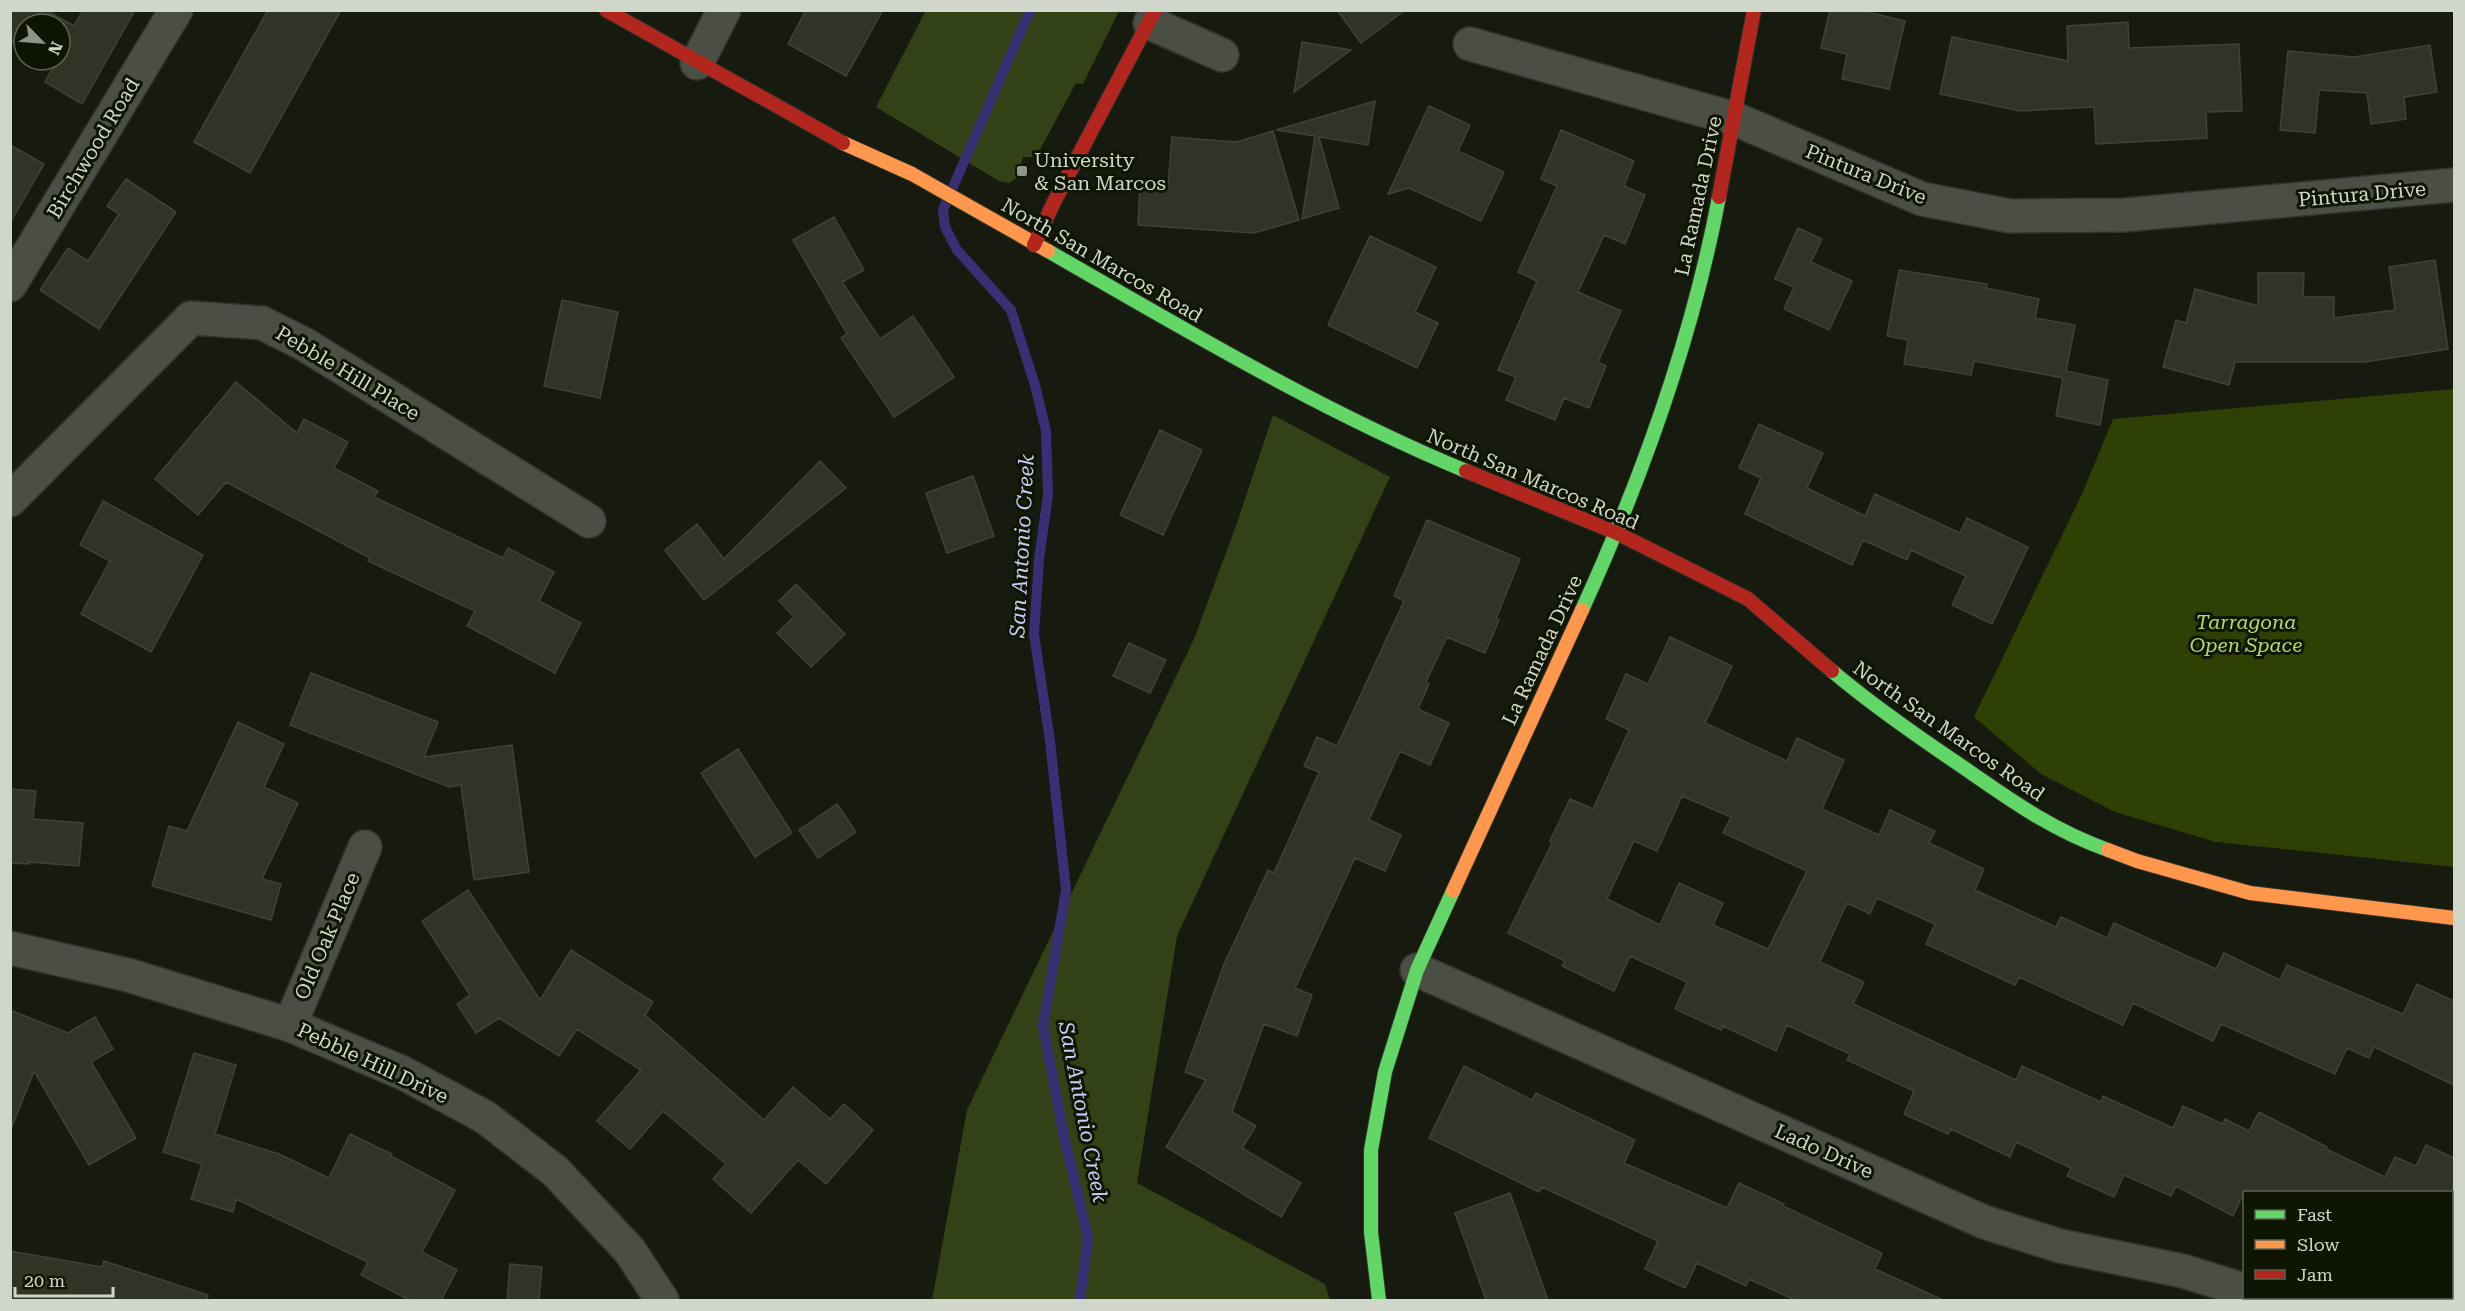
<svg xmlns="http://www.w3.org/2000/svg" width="2465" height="1311" font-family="'Roboto Serif',serif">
<rect width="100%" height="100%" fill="#161a0f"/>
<path fill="#2e4004" d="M 2454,389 L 2454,867 L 2216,842 L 2115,812 L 2041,774 L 1974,717 L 2082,494 L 2113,419 Z"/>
<path fill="#334216" d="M 926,10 L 1119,10 L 1119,11 L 1083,84 L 1076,83 L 1036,157 L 1023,157 L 1017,178 L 1009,183 L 999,181 L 876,107 Z
M 1273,415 L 1390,477 L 1177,936 L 1137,1183 L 1325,1284 L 1330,1300 L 932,1300 L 967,1110 L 1194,639 L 1238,520 Z"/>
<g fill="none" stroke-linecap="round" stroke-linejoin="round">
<path stroke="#392f75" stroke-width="10" d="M 1030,10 L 943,210 L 945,227 L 957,250 L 1011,310 L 1035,385 L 1046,431 L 1048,495 L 1039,559 L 1034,634 L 1050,741 L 1066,890 L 1043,1026 L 1064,1137 L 1088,1238 L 1080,1300"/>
</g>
<path fill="#303426" stroke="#3f4239" stroke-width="1.5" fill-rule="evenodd" d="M 10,10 L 46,10 L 74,26 L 83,10 L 135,10 L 82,104 L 45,82 L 54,65 L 45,60 L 60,60 L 60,24 L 24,24 L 24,48 L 10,40 Z
M 268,10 L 341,10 L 250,173 L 194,142 Z
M 806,10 L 883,10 L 846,76 L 788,44 Z
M 1337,10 L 1405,10 L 1361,43 Z
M 1830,10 L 1859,10 L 1905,21 L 1889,89 L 1842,79 L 1847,54 L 1821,48 Z
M 2128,22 L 2129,48 L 2239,44 L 2242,111 L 2206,112 L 2207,138 L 2096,144 L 2094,107 L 2020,111 L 1940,94 L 1952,37 L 2068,61 L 2067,26 Z
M 1302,42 L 1351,50 L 1294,92 Z
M 2430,45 L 2437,92 L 2404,97 L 2406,119 L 2371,124 L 2367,93 L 2319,90 L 2315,133 L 2280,130 L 2288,51 L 2354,57 Z
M 1375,101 L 1368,145 L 1319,137 L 1339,208 L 1302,219 L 1315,136 L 1276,130 Z
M 1429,106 L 1470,125 L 1458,151 L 1504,172 L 1481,221 L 1409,188 L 1388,194 Z
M 1561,130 L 1634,161 L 1624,186 L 1645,195 L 1625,244 L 1604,235 L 1578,292 L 1621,311 L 1598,362 L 1606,366 L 1589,408 L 1564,398 L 1555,420 L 1506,400 L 1516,377 L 1498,370 L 1537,281 L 1518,272 L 1557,186 L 1541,179 Z
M 1273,131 L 1299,220 L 1254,233 L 1138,225 L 1140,185 L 1168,187 L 1172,137 L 1236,142 Z
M 10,145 L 44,164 L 10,223 Z
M 126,179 L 176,212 L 99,329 L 40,290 L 68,248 L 88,261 L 119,214 L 107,206 Z
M 834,217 L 864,270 L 842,282 L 880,339 L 913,316 L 954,377 L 894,417 L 841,338 L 847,334 L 793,240 Z
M 1798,228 L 1822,239 L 1811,262 L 1852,281 L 1829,330 L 1784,309 L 1794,287 L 1775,279 Z
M 1370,236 L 1436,267 L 1415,312 L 1438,323 L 1417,368 L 1328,325 Z
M 2435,260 L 2448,349 L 2365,362 L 2235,362 L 2229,385 L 2163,367 L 2176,320 L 2186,323 L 2195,289 L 2258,306 L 2258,273 L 2304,273 L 2303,297 L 2334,297 L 2334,318 L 2395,310 L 2389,267 Z
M 1899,270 L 1987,284 L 1986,288 L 2039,299 L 2035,318 L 2075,325 L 2066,371 L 2108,380 L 2100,425 L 2056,416 L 2063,378 L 1974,361 L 1971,375 L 1904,364 L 1908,340 L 1887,336 Z
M 562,300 L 618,312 L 600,398 L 544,386 Z
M 236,382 L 297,433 L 304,419 L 348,442 L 334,468 L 378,491 L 374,497 L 503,558 L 508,548 L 554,572 L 539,601 L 581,623 L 555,673 L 467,626 L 475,611 L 368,561 L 370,558 L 226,482 L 198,515 L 155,479 Z
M 1759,424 L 1823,453 L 1807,488 L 1865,516 L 1875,494 L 1960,533 L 1967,518 L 2028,547 L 1992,624 L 1952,605 L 1966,576 L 1911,550 L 1907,560 L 1863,540 L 1852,565 L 1745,514 L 1761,478 L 1739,468 Z
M 1160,430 L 1202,450 L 1163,535 L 1120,515 Z
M 820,461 L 846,488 L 704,600 L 665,550 L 697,524 L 724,559 Z
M 973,476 L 994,536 L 947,553 L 926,493 Z
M 103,501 L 203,555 L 151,652 L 81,614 L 110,561 L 80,545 Z
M 1427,520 L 1520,559 L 1496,619 L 1499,620 L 1485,653 L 1447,637 L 1426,682 L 1429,684 L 1418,709 L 1449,723 L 1430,765 L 1400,751 L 1369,820 L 1401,835 L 1385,871 L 1355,858 L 1295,988 L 1312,995 L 1297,1036 L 1264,1024 L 1232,1112 L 1256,1126 L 1242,1148 L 1301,1183 L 1281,1217 L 1166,1147 L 1206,1080 L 1185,1072 L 1225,962 L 1268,870 L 1274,873 L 1319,772 L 1304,766 L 1317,737 L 1337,746 L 1404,601 L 1394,596 Z
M 796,584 L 845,634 L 811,667 L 777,633 L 794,617 L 779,601 Z
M 1670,637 L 1732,666 L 1705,723 L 1787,761 L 1797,738 L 1844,760 L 1822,809 L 1879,835 L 1890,810 L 1935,831 L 1929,843 L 1984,869 L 1975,890 L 2056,927 L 2061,917 L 2107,938 L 2114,923 L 2216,969 L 2224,953 L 2280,980 L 2287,965 L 2403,1014 L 2417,984 L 2454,1001 L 2454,1085 L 2374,1047 L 2369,1058 L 2347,1048 L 2335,1074 L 2221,1024 L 2213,1041 L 2133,1003 L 2123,1025 L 2019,977 L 2015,985 L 1926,944 L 1935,924 L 1877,898 L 1870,914 L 1847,903 L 1820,962 L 1864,982 L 1853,1004 L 2016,1080 L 2022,1066 L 2101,1102 L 2103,1096 L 2173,1128 L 2183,1106 L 2223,1124 L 2225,1119 L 2249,1131 L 2259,1112 L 2327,1147 L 2326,1149 L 2385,1177 L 2395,1157 L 2416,1166 L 2426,1145 L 2454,1158 L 2454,1192 L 2244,1192 L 2233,1216 L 2176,1186 L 2171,1196 L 2124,1175 L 2114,1197 L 2067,1176 L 2071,1168 L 2016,1142 L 2010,1157 L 1951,1129 L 1948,1134 L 1904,1114 L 1914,1091 L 1847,1060 L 1850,1054 L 1787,1025 L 1776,1051 L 1723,1026 L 1721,1030 L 1675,1009 L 1687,982 L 1630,956 L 1614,991 L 1562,966 L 1565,961 L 1508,933 L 1552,843 L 1550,841 L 1570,799 L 1593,809 L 1629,730 L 1606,719 L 1626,674 L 1648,684 ZM 1682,796 L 1731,817 L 1723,833 L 1807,871 L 1768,949 L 1713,925 L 1723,903 L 1679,883 L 1660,925 L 1607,899 L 1634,841 L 1657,851 Z
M 1129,643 L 1166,660 L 1150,693 L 1113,676 Z
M 311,673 L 438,722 L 424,757 L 512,745 L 529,872 L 474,880 L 461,785 L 449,787 L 290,725 Z
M 238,722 L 284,744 L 264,787 L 298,803 L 262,879 L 281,884 L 271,920 L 152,886 L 169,826 L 187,831 Z
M 738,749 L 792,833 L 755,857 L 701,773 Z
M 10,789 L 36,791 L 33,819 L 83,823 L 79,866 L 29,862 L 29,864 L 10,863 Z
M 837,804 L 856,832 L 818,858 L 799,830 Z
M 468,890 L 540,1000 L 571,950 L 653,1002 L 645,1015 L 764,1120 L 793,1087 L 830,1119 L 844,1104 L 873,1130 L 826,1184 L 798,1160 L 751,1213 L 713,1179 L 726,1164 L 663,1111 L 630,1149 L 597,1121 L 641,1070 L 577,1029 L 559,1056 L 499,1018 L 476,1033 L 457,1004 L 470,995 L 422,921 Z
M 10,1010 L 68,1033 L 95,1017 L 113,1049 L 91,1062 L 136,1138 L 89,1165 L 34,1071 L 12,1127 L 10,1127 Z
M 194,1053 L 236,1065 L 215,1134 L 279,1154 L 329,1178 L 350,1134 L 392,1154 L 391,1156 L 455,1190 L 422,1252 L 457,1270 L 441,1300 L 409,1300 L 361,1275 L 368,1262 L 236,1199 L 233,1212 L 191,1199 L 202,1164 L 163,1152 Z
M 1464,1066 L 1532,1100 L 1536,1093 L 1635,1140 L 1624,1163 L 1727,1208 L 1739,1183 L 1784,1204 L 1783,1206 L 1882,1253 L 1875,1269 L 1943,1300 L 1795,1300 L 1749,1279 L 1746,1286 L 1697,1263 L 1685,1288 L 1645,1269 L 1658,1241 L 1542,1187 L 1539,1192 L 1429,1138 Z
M 1510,1193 L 1548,1300 L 1486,1300 L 1455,1213 Z
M 10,1251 L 102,1267 L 104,1261 L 208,1295 L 207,1300 L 10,1300 Z
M 510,1264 L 542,1267 L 539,1300 L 507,1300 Z"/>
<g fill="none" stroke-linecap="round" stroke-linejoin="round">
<defs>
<path id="street" d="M 1150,23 L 1222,55
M 1470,44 L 1735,119 L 1922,199 L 2010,216 L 2125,215 L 2454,185
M 697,63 L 724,10
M 10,285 L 176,10
M 10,500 L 191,318 L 262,323 L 304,344 L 589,521
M 10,948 L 128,975 L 290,1025 L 403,1073 L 485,1117 L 555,1171 L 630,1251 L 662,1300
M 1417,970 L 1984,1222 L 2060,1246 L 2183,1271 L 2244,1290
M 290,1025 L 365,847
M 2270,1298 L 2279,1300"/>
<path id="fast" d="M 1048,251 C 1184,329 1321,411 1466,471
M 1582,610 C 1642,478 1692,340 1719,197
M 1832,671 C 1872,705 1914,734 1957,763 C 2008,798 2049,829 2108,850
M 1379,1300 L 1371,1232 L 1371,1150 L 1385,1072 L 1417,970 L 1453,891"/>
<path id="slow" d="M 843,143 L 912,174 L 1048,251
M 2108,850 L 2137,861 L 2250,893 L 2454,918
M 1453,891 L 1582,610"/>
<path id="jam" d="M 606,10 L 843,143
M 1719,197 L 1754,10
M 1034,245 L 1053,204 L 1155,10
M 1466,471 L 1617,533 L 1748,599 L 1832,671"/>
</defs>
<use href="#street" stroke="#2f322b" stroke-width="36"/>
<use href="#fast" stroke="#2f322b" stroke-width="16"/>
<use href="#slow" stroke="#2f322b" stroke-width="16"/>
<use href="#jam" stroke="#2f322b" stroke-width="16"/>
<use href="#street" stroke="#4a4e45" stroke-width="33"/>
<use href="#fast" stroke="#63d668" stroke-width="14"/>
<use href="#slow" stroke="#ff974d" stroke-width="14"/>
<use href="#jam" stroke="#b3261e" stroke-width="14"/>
</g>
<rect fill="#8f9488" stroke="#0e1603" stroke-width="2" x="1016" y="165" width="12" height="12" rx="3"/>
<g text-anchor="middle" stroke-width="6" stroke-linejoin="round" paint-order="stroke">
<g font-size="20" fill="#d0d6c9" stroke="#0e1603">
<text transform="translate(93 148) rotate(-59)" y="7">Birchwood Road</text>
<text transform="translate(1866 174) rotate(22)" y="7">Pintura Drive</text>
<text transform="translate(2362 194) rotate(-5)" y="7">Pintura Drive</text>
<text transform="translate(1698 196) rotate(-78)" y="7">La Ramada Drive</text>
<text transform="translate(1102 260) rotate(30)" y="7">North San Marcos Road</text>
<text transform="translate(348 373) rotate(31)" y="7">Pebble Hill Place</text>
<text transform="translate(1533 479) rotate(23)" y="7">North San Marcos Road</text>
<text transform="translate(1542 650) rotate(-65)" y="7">La Ramada Drive</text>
<text transform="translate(1949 731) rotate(35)" y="7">North San Marcos Road</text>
<text transform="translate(327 936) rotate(-67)" y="7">Old Oak Place</text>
<text transform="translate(373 1063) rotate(25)" y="7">Pebble Hill Drive</text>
<text transform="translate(1824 1151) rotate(24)" y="7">Lado Drive</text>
</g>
<g font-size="20" fill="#d0d6c9" stroke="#0e1603" text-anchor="start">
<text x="1034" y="167">University<tspan x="1034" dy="23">&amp; San Marcos</tspan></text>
</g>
<g font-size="20" font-style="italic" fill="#b2de66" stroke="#0e1603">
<text x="2246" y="629">Tarragona<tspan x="2246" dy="23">Open Space</tspan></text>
</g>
<g font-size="21" font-style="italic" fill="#ccccfa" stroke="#0e1603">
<text transform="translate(1022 546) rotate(-87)" y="7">San Antonio Creek</text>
<text transform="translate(1083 1112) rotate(79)" y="7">San Antonio Creek</text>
</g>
</g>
<rect width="2465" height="1311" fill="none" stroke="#d0d6c9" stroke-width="24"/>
<rect x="2243" y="1191" width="210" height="108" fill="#0e1603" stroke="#5c6352" stroke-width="1.5"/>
<rect x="2255" y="1210" width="30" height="9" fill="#63d668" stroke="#5c6352" stroke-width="1.5"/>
<text x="2297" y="1221" font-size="18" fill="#d0d6c9">Fast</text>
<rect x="2255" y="1240" width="30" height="9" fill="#ff974d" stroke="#5c6352" stroke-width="1.5"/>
<text x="2297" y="1251" font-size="18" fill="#d0d6c9">Slow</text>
<rect x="2255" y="1270" width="30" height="9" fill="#b3261e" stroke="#5c6352" stroke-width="1.5"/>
<text x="2297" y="1281" font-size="18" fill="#d0d6c9">Jam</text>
<g transform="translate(42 42) rotate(115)"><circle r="28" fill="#0e1603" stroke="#5c6352" stroke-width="1.5"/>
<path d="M0-4.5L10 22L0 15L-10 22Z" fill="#8f9488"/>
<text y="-9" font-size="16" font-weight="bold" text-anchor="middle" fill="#d0d6c9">N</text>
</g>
<path d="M15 1287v9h98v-9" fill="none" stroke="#d0d6c9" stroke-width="3"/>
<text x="24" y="1287" font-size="18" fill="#d0d6c9" stroke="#0e1603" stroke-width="4.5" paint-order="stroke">20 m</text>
</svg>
